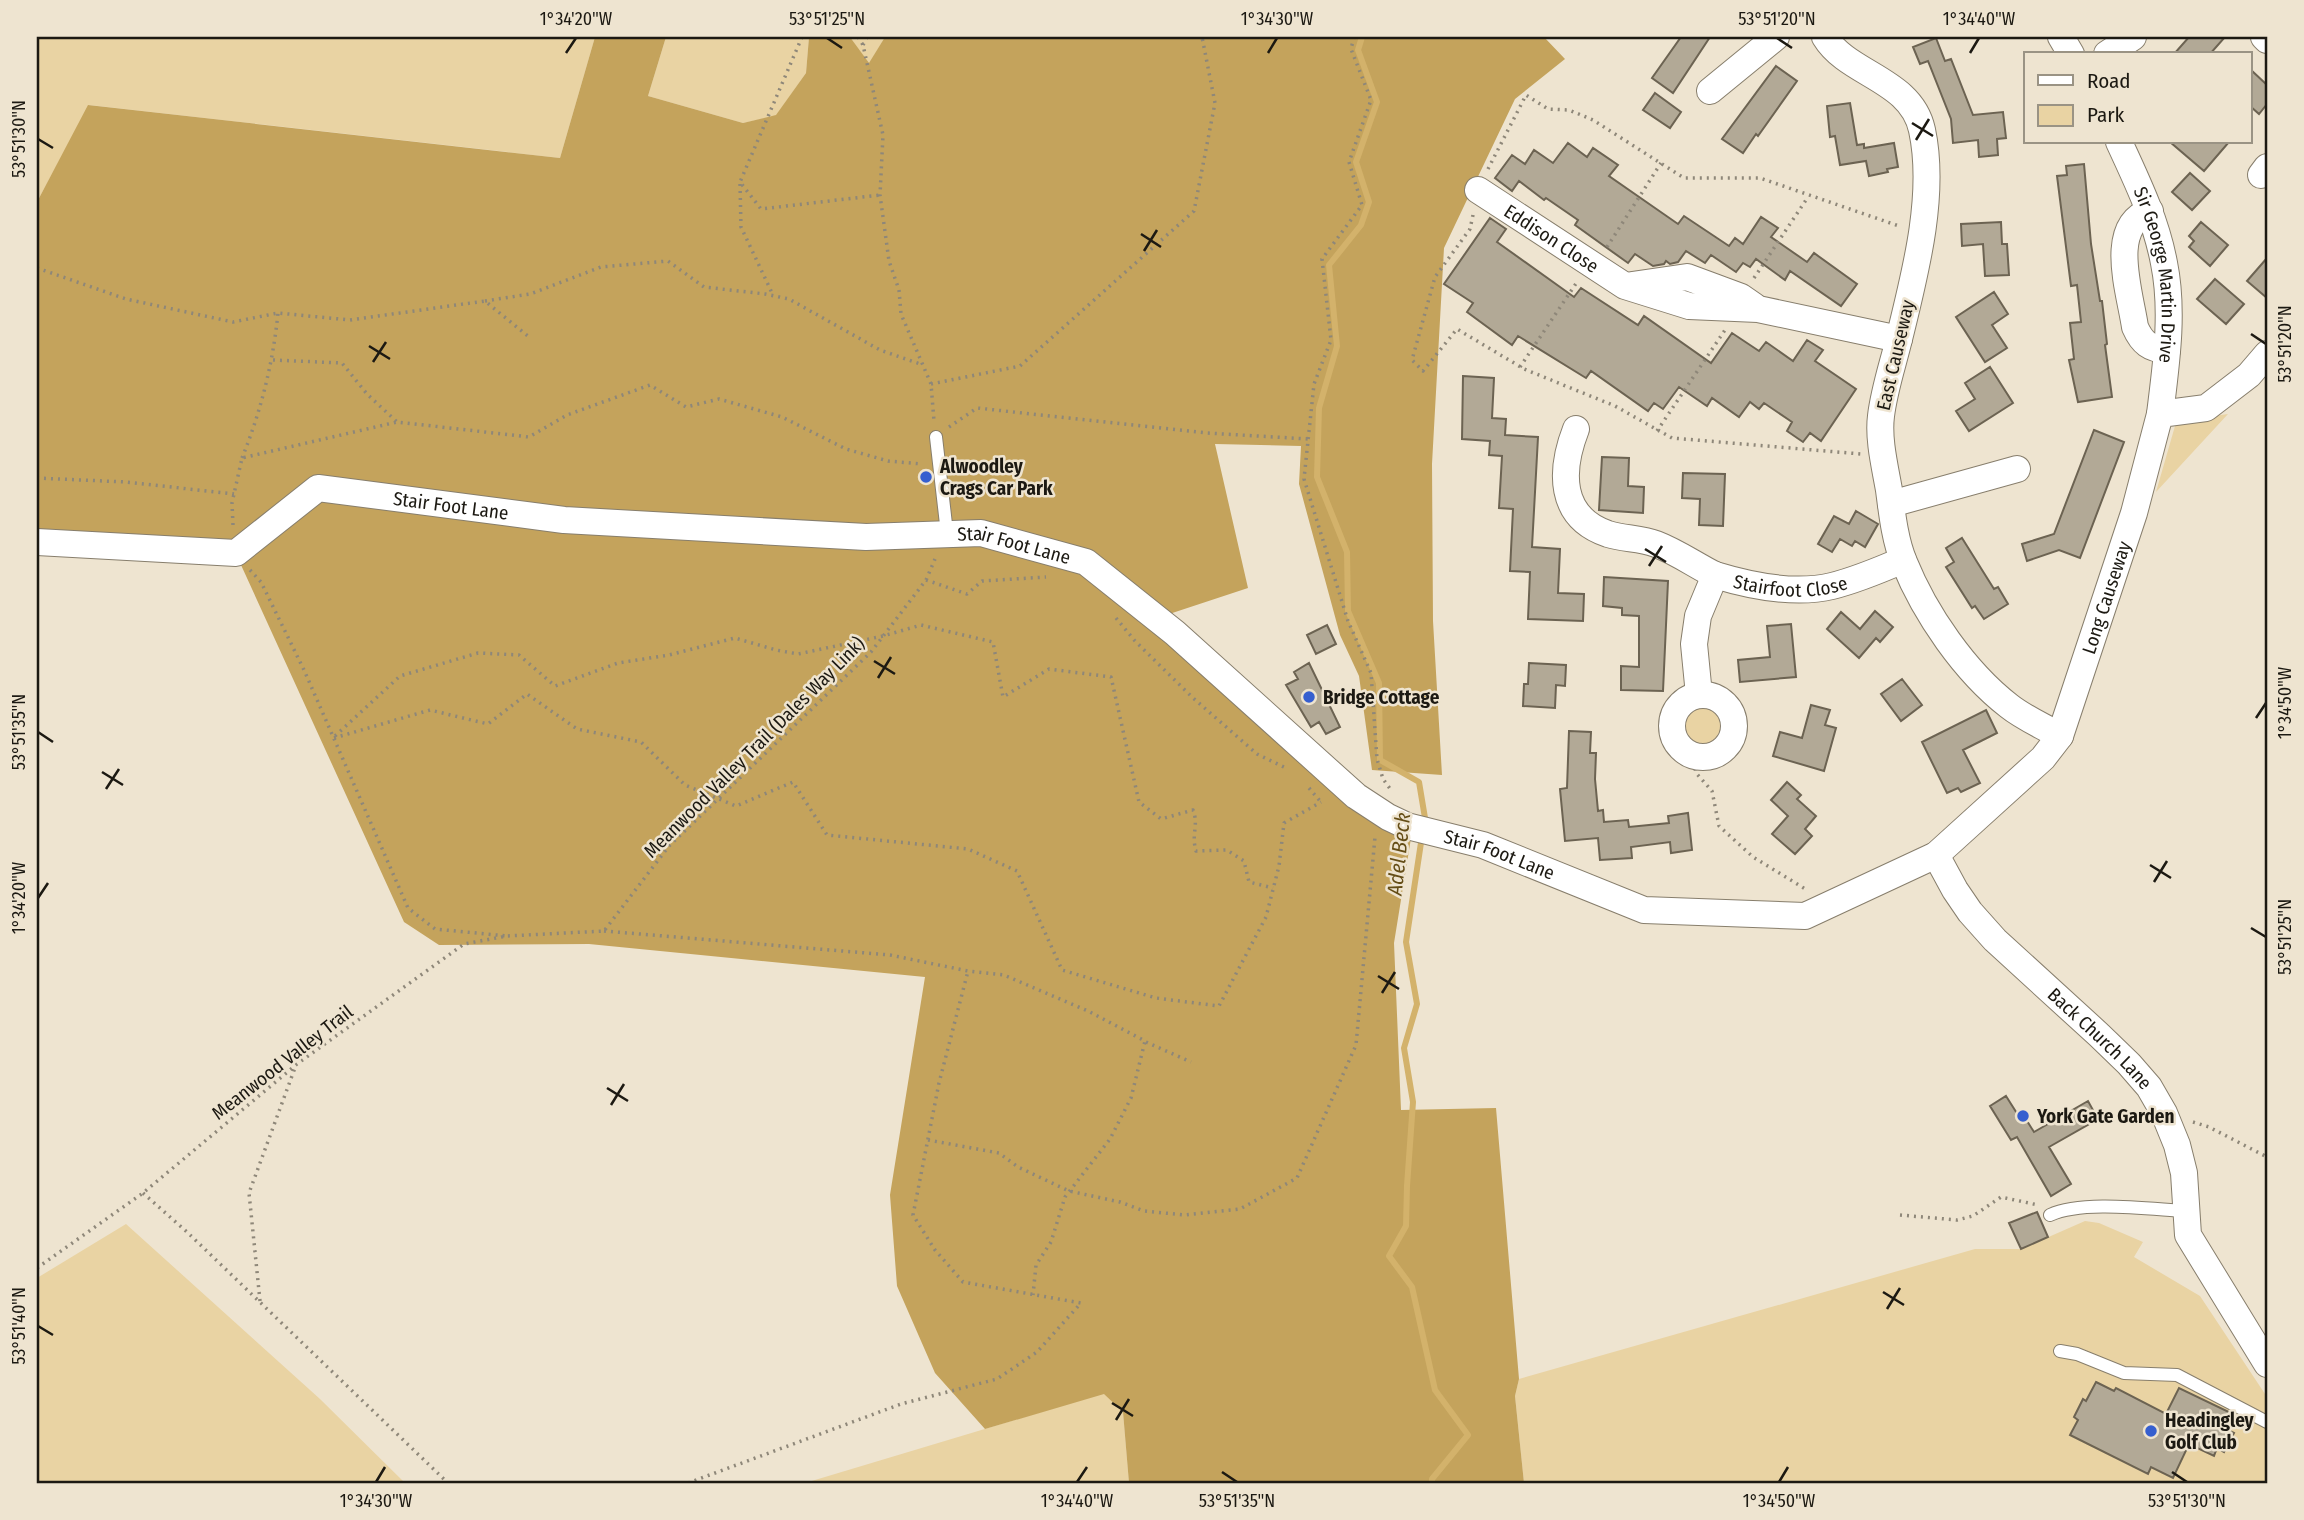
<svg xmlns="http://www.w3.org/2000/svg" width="2304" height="1520" font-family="'Fira Sans Condensed',sans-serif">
<rect width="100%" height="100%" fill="#eee4d0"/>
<path fill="#e9d3a3" d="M 37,37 L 595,37 L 560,158 L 89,105 L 37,202 Z
M 666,37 L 809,37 L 806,73 L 776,116 L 743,123 L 648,96 Z
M 850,37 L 885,37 L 869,64 Z
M 2228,414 L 2156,492 L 2175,426 L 2179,421 Z
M1683 725a20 20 0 1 1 40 0a20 20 0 1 1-40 0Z
M 2085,1221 L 2099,1223 L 2143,1242 L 2134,1257 L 2200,1296 L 2267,1397 L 2267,1483 L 1524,1483 L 1515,1396 L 1519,1379 L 1975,1249 L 2021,1249 Z
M 126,1224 L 320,1399 L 405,1483 L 37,1483 L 37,1278 Z
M 1104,1393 L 1123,1412 L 1129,1483 L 805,1483 Z"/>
<path fill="#c4a35c" d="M 595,37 L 666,37 L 648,96 L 743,123 L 776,115 L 806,73 L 809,37 L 850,37 L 869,63 L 885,37 L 1544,37 L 1565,59 L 1515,99 L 1444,248 L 1432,464 L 1433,621 L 1442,775 L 1372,770 L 1359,676 L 1340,635 L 1299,484 L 1301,446 L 1215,444 L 1248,588 L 1148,621 L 1411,838 L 1394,943 L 1401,1110 L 1496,1108 L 1519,1379 L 1515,1396 L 1524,1483 L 1129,1483 L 1123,1412 L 1104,1394 L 985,1429 L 935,1373 L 897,1286 L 890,1195 L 925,977 L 589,944 L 439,945 L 404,922 L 236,554 L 37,542 L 37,202 L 88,105 L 560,158 Z"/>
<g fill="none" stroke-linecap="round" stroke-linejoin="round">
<path stroke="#d3b26b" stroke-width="6" d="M 1362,37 L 1358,50 L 1377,102 L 1356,162 L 1369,202 L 1361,225 L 1329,265 L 1337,346 L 1319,408 L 1317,477 L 1347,552 L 1348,611 L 1379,683 L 1380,760 L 1419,782 L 1425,818 L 1424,825
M 1422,836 L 1406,942 L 1417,1004 L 1404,1048 L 1413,1102 L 1407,1186 L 1406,1226 L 1389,1256 L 1412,1287 L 1435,1390 L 1468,1435 L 1432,1479 L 1432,1483"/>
</g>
<path fill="#b2a996" stroke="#6c6352" stroke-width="2" d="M 1681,37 L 1710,37 L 1673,93 L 1652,78 Z
M 2189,37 L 2225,37 L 2210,54 L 2174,54 Z
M 1936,38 L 1945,61 L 1951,59 L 1973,115 L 2003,112 L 2006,138 L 1997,139 L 1998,155 L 1979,157 L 1978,140 L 1953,143 L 1951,119 L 1928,61 L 1920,64 L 1913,47 Z
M 1776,66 L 1797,81 L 1758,136 L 1756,134 L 1743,153 L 1722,139 Z
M 2250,69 L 2267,85 L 2267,104 L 2259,114 L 2250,106 Z
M 1655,93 L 1681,112 L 1670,128 L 1643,110 Z
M 1850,103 L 1857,145 L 1864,144 L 1864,148 L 1894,143 L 1898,167 L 1887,169 L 1888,172 L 1869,176 L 1866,161 L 1840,165 L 1835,136 L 1830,137 L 1827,106 Z
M 2170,142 L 2229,142 L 2204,171 Z
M 1568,143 L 1587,157 L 1593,148 L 1618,165 L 1609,176 L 1678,224 L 1684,216 L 1729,246 L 1735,238 L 1743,244 L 1761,217 L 1778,228 L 1771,237 L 1807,262 L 1814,253 L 1857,284 L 1841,306 L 1790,271 L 1785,280 L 1756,259 L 1750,267 L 1743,263 L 1736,272 L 1711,255 L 1705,263 L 1686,251 L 1678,262 L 1670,264 L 1666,261 L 1664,264 L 1653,266 L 1635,254 L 1628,263 L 1575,225 L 1578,220 L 1546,198 L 1544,200 L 1519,181 L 1512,191 L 1495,178 L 1512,155 L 1525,164 L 1534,150 L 1553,163 Z
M 2084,164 L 2091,244 L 2100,301 L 2102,301 L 2107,344 L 2105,345 L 2112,397 L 2078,402 L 2069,360 L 2074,359 L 2070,323 L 2081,322 L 2077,285 L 2071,286 L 2057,176 L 2067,175 L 2066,166 Z
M 2190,173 L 2210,191 L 2192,210 L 2172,192 Z
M 1490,218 L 1506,229 L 1497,242 L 1574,297 L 1581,288 L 1638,325 L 1644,316 L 1711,363 L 1732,333 L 1759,351 L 1766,342 L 1793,361 L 1807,340 L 1823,350 L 1815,361 L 1856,389 L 1821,441 L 1810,433 L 1803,442 L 1787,431 L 1792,422 L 1764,403 L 1759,409 L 1750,402 L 1739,417 L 1712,398 L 1707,406 L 1679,387 L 1663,409 L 1654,403 L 1648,411 L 1591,371 L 1586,378 L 1518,336 L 1512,345 L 1467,312 L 1473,303 L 1444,284 Z
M 2001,222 L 2002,244 L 2007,244 L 2009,275 L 1985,276 L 1983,244 L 1962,246 L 1961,224 Z
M 2201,222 L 2228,245 L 2210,266 L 2189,247 L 2194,241 L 2189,236 Z
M 2267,258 L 2267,298 L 2247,281 Z
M 2215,279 L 2244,304 L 2226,324 L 2197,299 Z
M 1994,292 L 2008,314 L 1992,325 L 2007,348 L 1985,362 L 1956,317 Z
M 1990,367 L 2013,403 L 1969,431 L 1956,411 L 1975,399 L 1965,383 Z
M 1463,376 L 1494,378 L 1492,418 L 1506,419 L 1505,435 L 1538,437 L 1532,547 L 1560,549 L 1558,593 L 1584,594 L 1583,621 L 1528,619 L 1530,572 L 1510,571 L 1513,509 L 1499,508 L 1502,456 L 1489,455 L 1490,441 L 1462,439 Z
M 2094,430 L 2124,442 L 2080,558 L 2059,550 L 2027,561 L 2022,544 L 2054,534 Z
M 1602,457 L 1629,458 L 1628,486 L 1644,487 L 1643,513 L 1599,510 Z
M 1683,473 L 1725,474 L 1723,526 L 1699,525 L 1700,499 L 1682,498 Z
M 1856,511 L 1878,524 L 1865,547 L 1855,541 L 1852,546 L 1840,539 L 1832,552 L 1818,544 L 1834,516 L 1849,524 Z
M 1962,538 L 1994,589 L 1998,587 L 2008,604 L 1984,619 L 1975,606 L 1972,608 L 1946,567 L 1954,562 L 1946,548 Z
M 1604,577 L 1668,581 L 1663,691 L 1621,690 L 1621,666 L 1639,667 L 1639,616 L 1622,615 L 1622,608 L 1603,606 Z
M 1875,611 L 1893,627 L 1880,642 L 1876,638 L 1859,658 L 1827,629 L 1841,612 L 1860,629 Z
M 1791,624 L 1796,677 L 1740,682 L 1738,660 L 1770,657 L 1767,626 Z
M 1327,625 L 1336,644 L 1316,654 L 1307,635 Z
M 1309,663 L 1340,727 L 1326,734 L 1319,722 L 1311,727 L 1286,685 L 1298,679 L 1294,672 Z
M 1529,663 L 1566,665 L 1565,686 L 1556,685 L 1555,708 L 1523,706 L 1524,684 L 1528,684 Z
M 1902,679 L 1922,705 L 1901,721 L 1881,694 Z
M 1811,705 L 1830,710 L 1825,725 L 1836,728 L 1824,771 L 1773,756 L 1780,732 L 1802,738 Z
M 1986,710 L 1997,733 L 1963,750 L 1980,783 L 1961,792 L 1958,788 L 1947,793 L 1922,742 Z
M 1569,731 L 1591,732 L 1590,753 L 1596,753 L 1595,779 L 1598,811 L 1603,810 L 1604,822 L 1628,820 L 1629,827 L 1669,823 L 1668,816 L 1688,813 L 1692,850 L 1671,853 L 1670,842 L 1631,847 L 1632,858 L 1600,860 L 1598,838 L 1565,841 L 1560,789 L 1567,788 Z
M 1787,782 L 1801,795 L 1797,799 L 1816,816 L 1805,829 L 1812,836 L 1795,854 L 1772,834 L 1788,816 L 1771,800 Z
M 2006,1096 L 2018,1115 L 2022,1113 L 2034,1132 L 2088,1101 L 2098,1119 L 2049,1147 L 2071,1184 L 2051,1196 L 2017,1137 L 2011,1140 L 1990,1106 Z
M 2037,1212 L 2048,1237 L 2021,1249 L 2009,1223 Z
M 2096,1382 L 2114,1391 L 2116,1388 L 2166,1414 L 2179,1388 L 2233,1414 L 2226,1429 L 2234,1433 L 2224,1452 L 2217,1448 L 2214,1456 L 2189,1444 L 2173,1478 L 2151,1467 L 2148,1474 L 2070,1435 L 2078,1420 L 2074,1417 L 2083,1399 L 2086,1401 Z"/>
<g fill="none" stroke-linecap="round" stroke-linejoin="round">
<defs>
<path id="service" d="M 936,437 L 947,533
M 2050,1215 C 2082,1200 2149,1209 2185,1211
M 2060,1351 L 2077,1354 L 2124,1373 L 2177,1375 L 2267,1422"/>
<g id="minor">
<path d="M 1825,37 C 1848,75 1911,79 1922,130 C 1936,195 1915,274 1899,339 C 1893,364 1884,390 1881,416 C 1878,439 1885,467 1889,490 C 1892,513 1895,541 1904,562 C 1925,614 1965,672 2009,706 C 2024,718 2043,726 2060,736"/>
<path d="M 2061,37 L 2071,54"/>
<path d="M 2264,37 L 2267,40"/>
<path d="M 2107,54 L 2133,37"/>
<path d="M 1710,91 L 1776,37"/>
<path id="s1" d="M 2119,142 C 2137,181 2156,220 2164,263 C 2174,312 2166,365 2160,414"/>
<path d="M 2261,175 L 2267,167"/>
<path id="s2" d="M 1478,190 L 1625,286 L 1689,306 L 1758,309 L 1899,339"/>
<path d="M 2150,211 C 2107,226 2130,292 2135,327 C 2142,343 2150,349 2167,350"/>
<path d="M 1632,285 L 1687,277 L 1741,297 L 1754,306"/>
<path d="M 1576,429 C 1560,470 1558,517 1608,534 C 1624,539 1641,538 1656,544 C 1677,552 1695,565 1715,575"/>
<path d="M 1891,504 L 2017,469"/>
<path id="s3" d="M 37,542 L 236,553 L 318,488 L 564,520 L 866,537 L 981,533 L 1086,562 L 1175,633 L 1356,796 L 1388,817 L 1407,826 L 1483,845 L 1644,910 L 1805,916 L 1936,855 L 2043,758 L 2060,736 L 2134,513 L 2160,414 L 2206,408 L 2249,375 L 2267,354"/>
<circle cx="1703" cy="726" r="31"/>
<path id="s4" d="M 1699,695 L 1694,644 L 1698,616 L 1715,575 C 1751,586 1794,595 1832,586 C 1856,580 1880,570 1903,560"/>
<path id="s5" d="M 1936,855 L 1955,890 L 1970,912 L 1995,940 L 2099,1035 L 2129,1064 L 2149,1087 L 2164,1113 L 2177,1145 L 2184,1173 L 2188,1235 L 2267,1364"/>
</g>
</defs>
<use href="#service" stroke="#877e6c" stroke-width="14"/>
<use href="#minor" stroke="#877e6c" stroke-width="28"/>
<path stroke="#8e8779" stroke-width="3.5" stroke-dasharray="2 5" stroke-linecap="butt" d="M 802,37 L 740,182 L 761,209 L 880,195
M 858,37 L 863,45 L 883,135 L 880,195 L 889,261 L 899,290 L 901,314 L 931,384 L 934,421
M 1354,37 L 1351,49 L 1371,100 L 1349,162 L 1362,205 L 1322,259 L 1331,340 L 1314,384 L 1304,479 L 1348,621 L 1371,673 L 1377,759 L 1383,779 L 1391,790
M 863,45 L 867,37
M 1488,169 L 1526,95 L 1548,109 L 1569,110 L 1593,120 L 1684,178 L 1760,178 L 1899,226
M 740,184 L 741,227 L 773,295
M 1473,215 L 1470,229 L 1435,277 L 1412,360 L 1423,371 L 1457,329 L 1524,369 L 1615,406 L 1672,438 L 1861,454
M 1607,247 L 1661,163
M 37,268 L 126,299 L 233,322 L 278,313 L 350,320 L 485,301 L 529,337
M 1754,278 L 1808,197
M 485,301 L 530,294 L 601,267 L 668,261 L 704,287 L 765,294 L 789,299 L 880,350 L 923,365
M 273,360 L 342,363 L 367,394 L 397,422
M 1520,367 L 1577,282
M 931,384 L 1020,366 L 1194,211 L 1215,103 L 1202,37
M 949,427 L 977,408 L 1207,433 L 1308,439
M 1657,431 L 1725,330
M 242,458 C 261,411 273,363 278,313
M 37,478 L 126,482 L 234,494
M 233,525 L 232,503 L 242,458 L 397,422 L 529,437 L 567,415 L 650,385 L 686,407 L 719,399 L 782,417 L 846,449 L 888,461 L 922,464
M 250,570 L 261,582 L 304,670 L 408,908 L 435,929 L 507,936
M 926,580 L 967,594 L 982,581 L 1046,577
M 1116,618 L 1135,641 L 1192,697 L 1257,754 L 1288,769
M 335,736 L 400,676 L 478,653 L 519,655 L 555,686 L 618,663 L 669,655 L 735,638 L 776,650 L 798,654 L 883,636 L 921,625 L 993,642 L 1003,697 L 1049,669 L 1111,677 L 1139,802 L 1161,819 L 1193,810 C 1199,825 1191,834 1196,851 L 1227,850 L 1244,861 L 1249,882 L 1273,888
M 334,738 L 430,710 L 488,724 L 527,694 L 577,729 L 641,742 L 685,785 L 736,806 L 793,782 L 827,835 L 968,849 L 1017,871 L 1062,970 L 1156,998 L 1219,1006 L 1266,917 L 1279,866 L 1284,823 L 1321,802
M 1692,755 L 1696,773 L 1712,791 L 1719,826 L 1753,857 L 1807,890
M 1309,788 L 1320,801
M 604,931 L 890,955 L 968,971 L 1004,975 L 1088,1011 L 1145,1041 L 1131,1098 L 1110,1139 L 1065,1197 L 1051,1242 L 1036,1265 L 1033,1295
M 1146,1042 L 1191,1062
M 2193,1122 L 2209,1127 L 2267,1157
M 928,1140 L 999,1153 L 1018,1167 L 1069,1191 L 1120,1202 L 1144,1211 L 1185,1215 L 1240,1209 L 1297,1178 L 1356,1045 L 1375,837
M 143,1193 L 187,1232 L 448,1483
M 1900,1215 L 1957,1220 L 1973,1216 L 2001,1197 L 2038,1205
M 37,1268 L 143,1193 L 297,1064 L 464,944 L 507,936 L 604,931 L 669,846 L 871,652 L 926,580 L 935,559
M 260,1301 L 249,1193 L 296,1065
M 688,1483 L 901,1404 L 997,1379 L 1037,1352 L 1081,1303 L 963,1282 L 935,1250 L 913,1215 L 939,1083 L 968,971"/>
<use href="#service" stroke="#fff" stroke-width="12"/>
<use href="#minor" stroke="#fff" stroke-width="26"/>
</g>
<path fill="none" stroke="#1c1912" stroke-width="2.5" d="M 827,38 L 842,48M 1777,38 L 1792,48M 566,53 L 576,38M 1268,53 L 1277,38M 1970,53 L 1979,38M 1912,123 L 1933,136M 38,139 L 53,148M 1916,140 L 1929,119M 1141,234 L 1161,247M 1144,251 L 1157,230M 2251,334 L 2266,344M 369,346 L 390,359M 373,362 L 386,342M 1645,549 L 1666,562M 1649,566 L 1662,546M 874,661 L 895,674M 878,678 L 891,657M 2256,718 L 2266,703M 38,732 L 53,742M 102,772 L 123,785M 106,789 L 119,769M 2150,865 L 2171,878M 2154,882 L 2167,861M 38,898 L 48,883M 2251,928 L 2266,937M 1378,976 L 1399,989M 1382,993 L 1395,972M 607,1088 L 628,1101M 611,1105 L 624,1084M 1883,1292 L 1904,1305M 1887,1309 L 1900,1288M 38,1326 L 53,1335M 1112,1403 L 1133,1416M 1116,1420 L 1129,1399M 1222,1472 L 1237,1482M 2172,1472 L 2187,1482M 376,1482 L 385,1467M 1077,1482 L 1087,1467M 1779,1482 L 1788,1467"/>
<g fill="#365fcf" stroke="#eee4d0" stroke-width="2.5">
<circle cx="926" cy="477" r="7"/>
<circle cx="1309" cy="697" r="7"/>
<circle cx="2023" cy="1116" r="7"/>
<circle cx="2151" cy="1431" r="7"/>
</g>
<g text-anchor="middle" stroke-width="5" stroke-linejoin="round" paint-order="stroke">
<g font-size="19" fill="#1c1912" stroke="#eee4d0">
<text dy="7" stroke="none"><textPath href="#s2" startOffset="88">Eddison Close</textPath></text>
<text dy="7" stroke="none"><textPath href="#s1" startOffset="140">Sir George Martin Drive</textPath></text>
<text transform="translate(1895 355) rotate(-77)" y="7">East Causeway</text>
<text dy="7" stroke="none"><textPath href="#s3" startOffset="438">Stair Foot Lane</textPath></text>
<text dy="7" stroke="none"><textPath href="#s3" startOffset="1004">Stair Foot Lane</textPath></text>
<text dy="7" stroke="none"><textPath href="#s4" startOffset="201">Stairfoot Close</textPath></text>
<text dy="7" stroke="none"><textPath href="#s3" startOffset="2371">Long Causeway</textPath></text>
<text transform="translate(754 747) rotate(-45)" y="7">Meanwood Valley Trail (Dales Way Link)</text>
<text dy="7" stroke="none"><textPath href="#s3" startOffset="1592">Stair Foot Lane</textPath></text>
<text dy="7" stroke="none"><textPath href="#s5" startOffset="248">Back Church Lane</textPath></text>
<text transform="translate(282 1062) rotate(-38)" y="7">Meanwood Valley Trail</text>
</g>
<g font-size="19" font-weight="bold" fill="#1c1912" stroke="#eee4d0" text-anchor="start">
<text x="940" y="473">Alwoodley<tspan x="940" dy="22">Crags Car Park</tspan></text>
<text x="1323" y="704">Bridge Cottage</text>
<text x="2037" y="1123">York Gate Garden</text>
<text x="2165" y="1427">Headingley<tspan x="2165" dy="22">Golf Club</tspan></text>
</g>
<g font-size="21" font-style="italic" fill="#644d16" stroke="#eee4d0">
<text transform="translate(1399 854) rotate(-84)" y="7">Adel Beck</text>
</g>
</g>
<rect width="2304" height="1520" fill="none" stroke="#eee4d0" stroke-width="77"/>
<rect x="2024" y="52" width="228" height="91" fill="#eee4d0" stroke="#9a9384" stroke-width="2"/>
<rect x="2038" y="75" width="35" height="10" fill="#ffffff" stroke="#9a9384" stroke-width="2"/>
<text x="2087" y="88" font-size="21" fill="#1c1912">Road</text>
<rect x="2038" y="105" width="35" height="21" fill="#e9d3a3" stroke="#9a9384" stroke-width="2"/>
<text x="2087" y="122" font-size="21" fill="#1c1912">Park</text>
<rect x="38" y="38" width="2228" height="1444" fill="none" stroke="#1c1912" stroke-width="2.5"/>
<g font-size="18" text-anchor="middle" fill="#1c1912">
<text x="576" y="25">1°34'20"W</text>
<text x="827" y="25">53°51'25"N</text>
<text x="1277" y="25">1°34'30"W</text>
<text x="1777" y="25">53°51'20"N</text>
<text x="1979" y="25">1°34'40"W</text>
<text transform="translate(19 139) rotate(-90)" y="6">53°51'30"N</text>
<text transform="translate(2285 344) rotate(-90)" y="6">53°51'20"N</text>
<text transform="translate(2285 703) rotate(-90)" y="6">1°34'50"W</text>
<text transform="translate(19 732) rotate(-90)" y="6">53°51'35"N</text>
<text transform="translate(19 898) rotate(-90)" y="6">1°34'20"W</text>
<text transform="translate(2285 937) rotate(-90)" y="6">53°51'25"N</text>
<text transform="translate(19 1326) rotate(-90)" y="6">53°51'40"N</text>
<text x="376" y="1507">1°34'30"W</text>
<text x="1077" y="1507">1°34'40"W</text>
<text x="1237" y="1507">53°51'35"N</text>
<text x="1779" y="1507">1°34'50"W</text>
<text x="2187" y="1507">53°51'30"N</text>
</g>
</svg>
